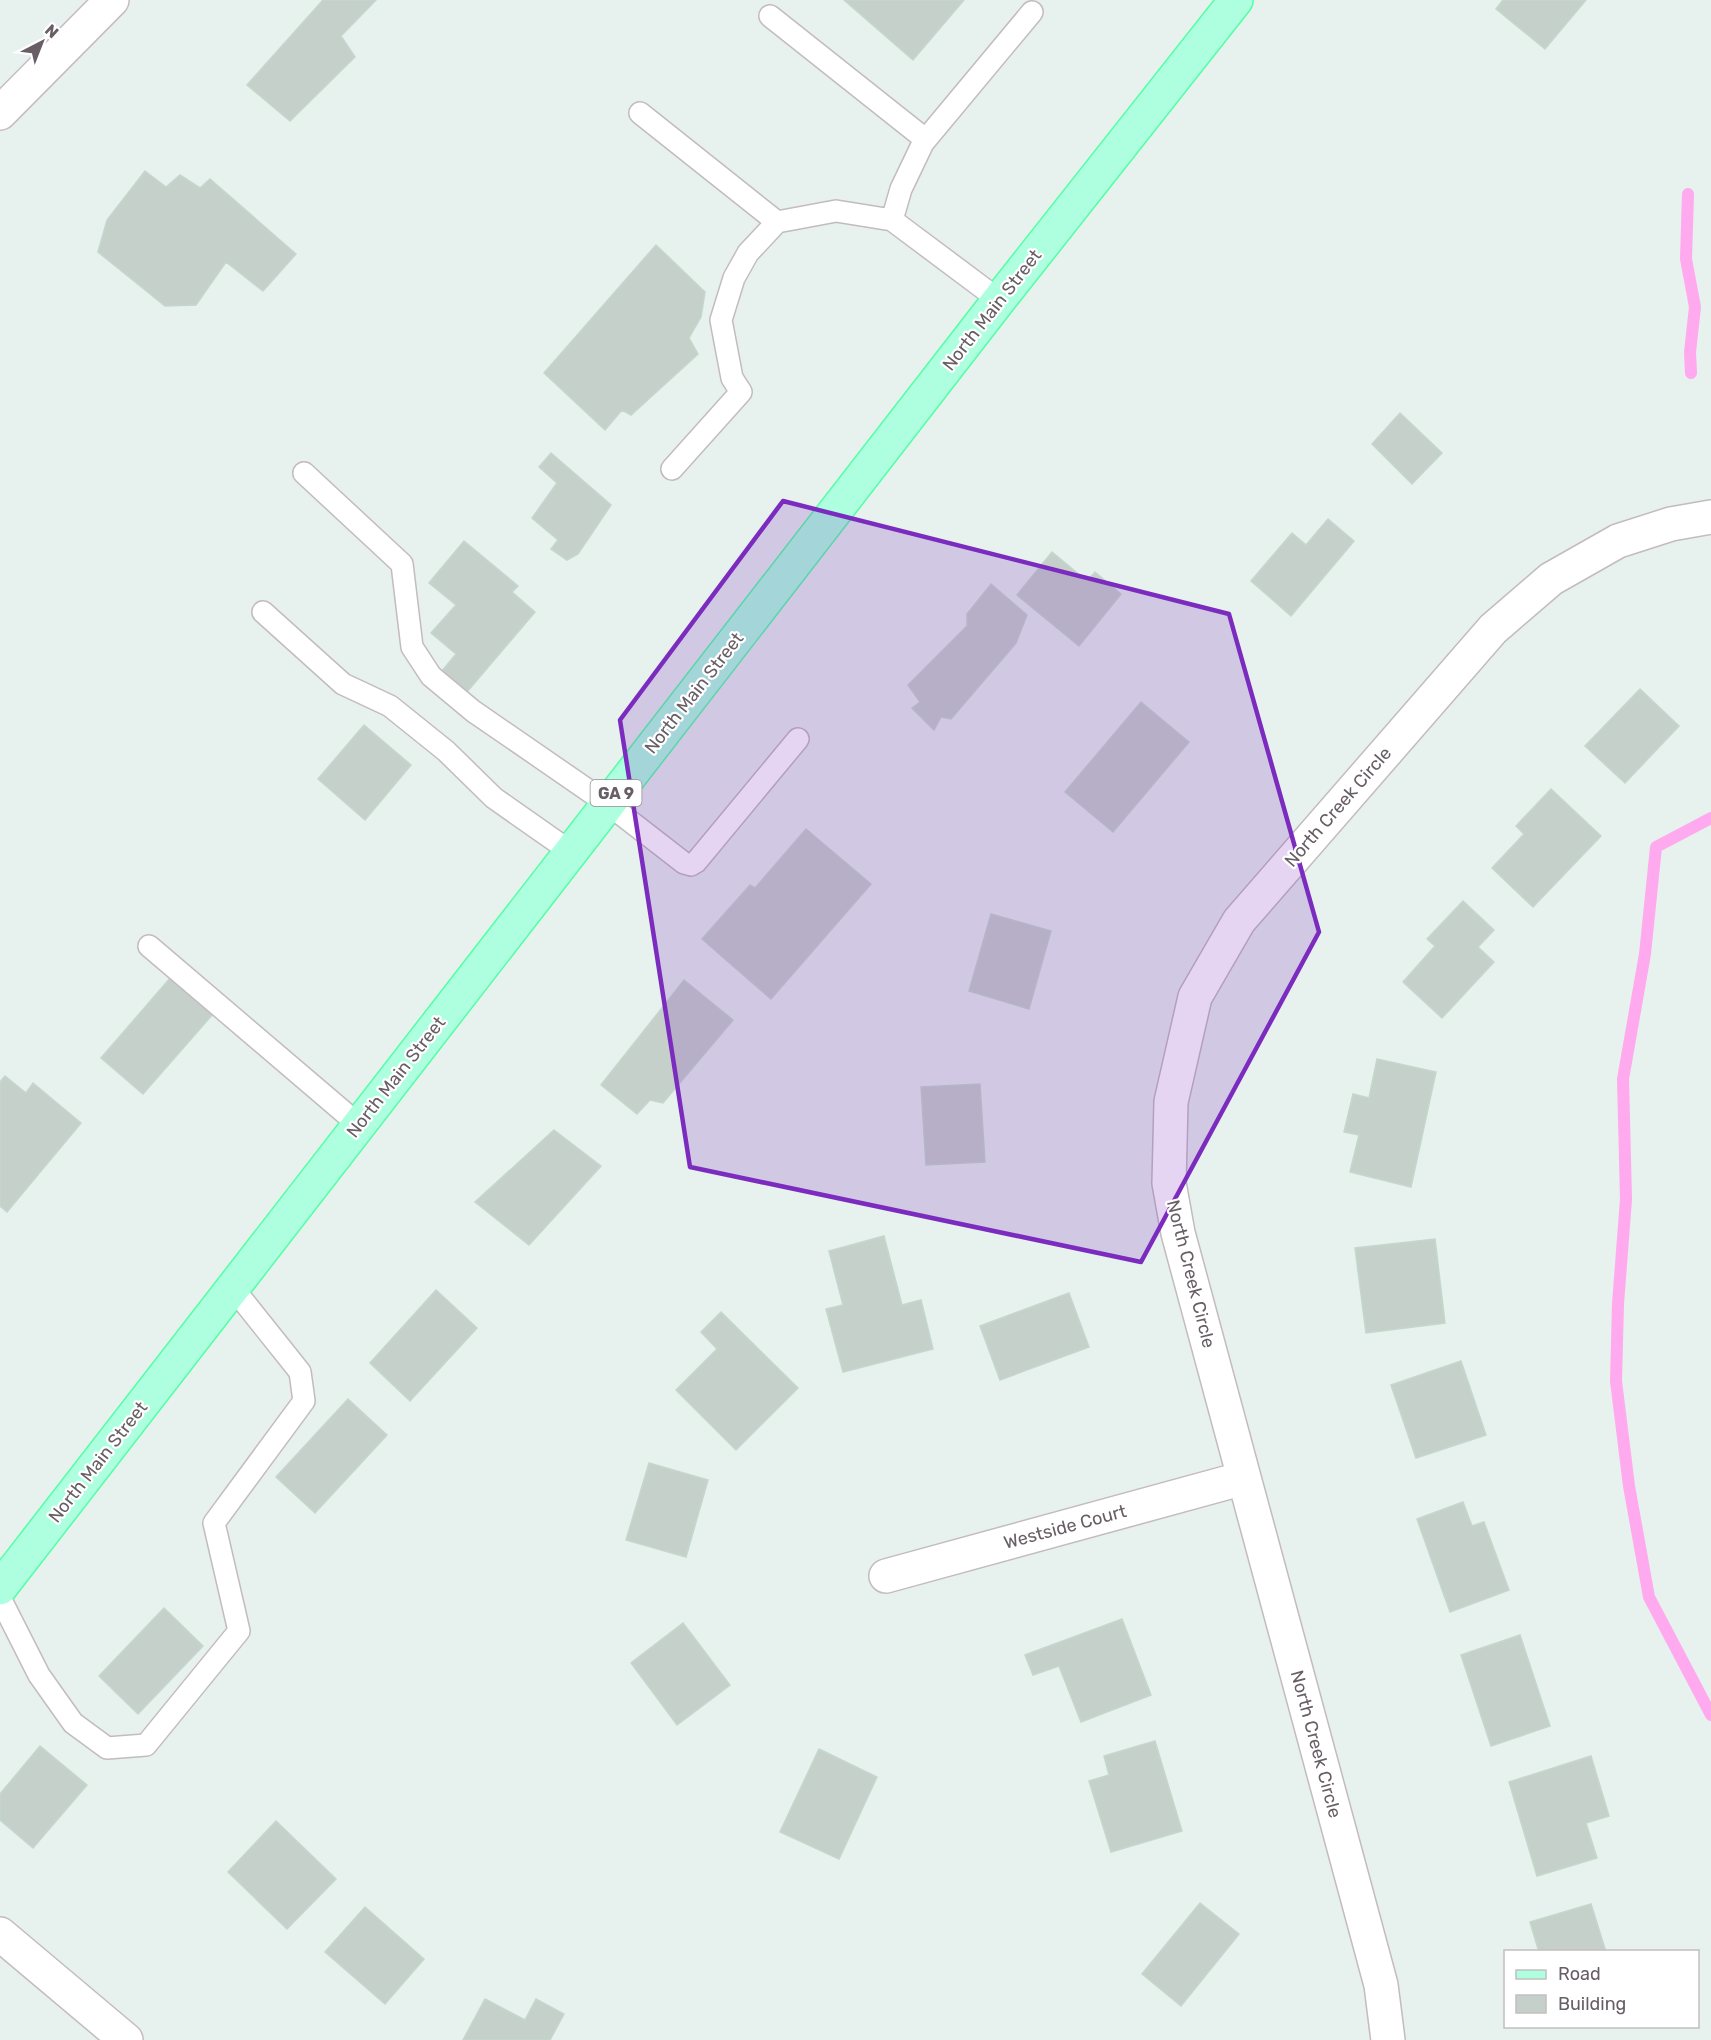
<svg xmlns="http://www.w3.org/2000/svg" width="1711" height="2040" font-family="Rubik,sans-serif">
<rect width="100%" height="100%" fill="#e7f1ed"/>
<g fill="none" stroke-linecap="round" stroke-linejoin="round">
<path stroke="#ffa9ee" stroke-width="12" d="M 1688,194 L 1686,259 L 1695,307 L 1690,352 L 1691,373
M 1711,818 L 1656,847 L 1645,954 L 1623,1079 L 1626,1199 L 1618,1304 L 1616,1381 L 1629,1486 L 1649,1597 L 1711,1715"/>
</g>
<path fill="#c5d0ca" stroke="#c4d7cd" stroke-width="1.5" d="M 323,0 L 376,0 L 341,36 L 355,57 L 290,121 L 247,85 Z
M 844,0 L 964,0 L 913,60 Z
M 1503,0 L 1586,0 L 1545,49 L 1496,9 Z
M 145,171 L 166,187 L 180,175 L 200,188 L 210,179 L 296,254 L 263,291 L 226,262 L 196,305 L 165,306 L 98,252 L 107,220 Z
M 656,245 L 705,292 L 701,317 L 689,338 L 698,354 L 631,415 L 622,410 L 605,430 L 544,373 Z
M 1400,413 L 1442,453 L 1412,484 L 1372,444 Z
M 551,453 L 611,505 L 578,554 L 567,560 L 551,549 L 558,540 L 532,518 L 557,483 L 539,467 Z
M 1328,519 L 1354,541 L 1291,616 L 1251,581 L 1292,533 L 1306,545 Z
M 464,541 L 518,586 L 512,592 L 535,612 L 467,692 L 442,671 L 456,654 L 431,633 L 456,605 L 429,583 Z
M 1052,552 L 1087,581 L 1095,572 L 1121,594 L 1079,646 L 1017,595 Z
M 991,584 L 1027,615 L 1016,643 L 951,719 L 941,717 L 934,730 L 912,708 L 920,702 L 908,685 L 967,626 L 967,614 Z
M 1640,689 L 1679,726 L 1625,783 L 1585,746 Z
M 1141,702 L 1189,742 L 1113,832 L 1065,792 Z
M 364,725 L 411,765 L 365,820 L 318,779 Z
M 1551,789 L 1601,836 L 1533,907 L 1492,868 L 1524,834 L 1516,826 Z
M 806,829 L 871,884 L 771,999 L 702,939 L 750,885 L 755,888 Z
M 1463,901 L 1494,930 L 1478,947 L 1494,962 L 1442,1018 L 1403,982 L 1435,946 L 1427,939 Z
M 991,914 L 1051,931 L 1029,1009 L 969,991 Z
M 171,977 L 213,1014 L 143,1094 L 101,1058 Z
M 684,980 L 733,1020 L 663,1103 L 650,1100 L 637,1114 L 601,1085 Z
M 1377,1059 L 1436,1072 L 1411,1187 L 1350,1172 L 1359,1135 L 1344,1132 L 1353,1094 L 1369,1098 Z
M 5,1076 L 26,1093 L 33,1083 L 81,1123 L 7,1212 L 0,1206 L 0,1082 Z
M 980,1084 L 985,1162 L 926,1165 L 921,1087 Z
M 554,1130 L 601,1166 L 529,1245 L 475,1202 Z
M 884,1236 L 902,1305 L 921,1300 L 933,1349 L 843,1372 L 826,1309 L 843,1305 L 829,1251 Z
M 1435,1239 L 1445,1323 L 1366,1333 L 1355,1248 Z
M 436,1290 L 477,1328 L 410,1401 L 370,1363 Z
M 1069,1293 L 1089,1347 L 1000,1380 L 980,1326 Z
M 721,1312 L 798,1388 L 736,1450 L 676,1390 L 717,1349 L 701,1332 Z
M 1461,1361 L 1486,1435 L 1416,1458 L 1391,1385 Z
M 348,1399 L 387,1435 L 315,1513 L 276,1477 Z
M 649,1463 L 708,1480 L 686,1557 L 626,1540 Z
M 1463,1502 L 1472,1526 L 1484,1522 L 1509,1590 L 1450,1612 L 1417,1519 Z
M 164,1608 L 203,1646 L 138,1714 L 99,1676 Z
M 1122,1619 L 1151,1695 L 1081,1722 L 1059,1666 L 1033,1675 L 1025,1655 Z
M 683,1623 L 730,1685 L 677,1725 L 631,1663 Z
M 1520,1635 L 1550,1726 L 1491,1746 L 1461,1655 Z
M 1155,1741 L 1182,1831 L 1111,1852 L 1089,1781 L 1109,1775 L 1104,1756 Z
M 40,1746 L 87,1785 L 33,1848 L 0,1820 L 0,1794 Z
M 819,1749 L 877,1777 L 839,1859 L 780,1832 Z
M 1591,1756 L 1609,1816 L 1586,1823 L 1597,1858 L 1537,1876 L 1509,1782 Z
M 276,1821 L 336,1879 L 287,1929 L 228,1872 Z
M 1200,1903 L 1239,1934 L 1181,2006 L 1142,1974 Z
M 1591,1904 L 1606,1952 L 1539,1952 L 1530,1922 Z
M 365,1907 L 424,1959 L 385,2004 L 325,1952 Z
M 485,1999 L 525,2020 L 536,1999 L 564,2014 L 550,2040 L 463,2040 Z"/>
<g fill="none" stroke-linecap="round" stroke-linejoin="round">
<defs>
<path id="lane" d="M 770,16 L 925,139
M 640,113 L 777,222
M 892,220 L 901,189 L 923,143 L 1032,12
M 672,469 L 741,392 L 732,378 L 721,320 L 734,278 L 748,253 L 777,222 L 836,211 L 892,220 L 999,300
M 304,473 L 402,564 L 412,647 L 431,676 L 473,711 L 608,804 L 684,863 L 691,865 L 696,862 L 798,739
M 263,612 L 343,684 L 390,706 L 446,751 L 494,798 L 571,852
M 149,946 L 359,1125
M 0,1598 L 39,1675 L 73,1723 L 107,1748 L 146,1745 L 239,1631 L 214,1523 L 304,1401 L 300,1372 L 233,1288"/>
<path id="street" d="M 886,1576 L 1244,1478
M 0,1934 L 126,2040
M 1388,2040 L 1381,1985 L 1178,1233 L 1169,1183 L 1171,1102 L 1195,997 L 1239,921 L 1493,629 L 1551,579 L 1618,541 L 1671,524 L 1711,517"/>
<path id="secondary" d="M 0,113 L 112,0"/>
<path id="primary" d="M 0,1588 L 999,300 L 1236,0"/>
</defs>
<use href="#lane" stroke="#c3bbc0" stroke-width="24"/>
<use href="#street" stroke="#c3bbc0" stroke-width="36"/>
<use href="#secondary" stroke="#c5bcc2" stroke-width="36"/>
<use href="#primary" stroke="#52ffa5" stroke-width="36"/>
<use href="#lane" stroke="#fff" stroke-width="21"/>
<use href="#street" stroke="#fff" stroke-width="33"/>
<use href="#secondary" stroke="#fff" stroke-width="33"/>
<use href="#primary" stroke="#aeffdf" stroke-width="33"/>
</g>
<path fill="#7b2cbf" fill-opacity="0.2" stroke="#7b2cbf" stroke-width="4.5" stroke-linejoin="round" d="M 783,501 L 1229,614 L 1319,932 L 1141,1262 L 690,1167 L 620,720 Z"/>
<g text-anchor="middle" stroke-width="4.5" stroke-linejoin="round" paint-order="stroke">
<rect fill="#fff" stroke="#958e93" stroke-width="1.5" x="590.5" y="780" width="51" height="26" rx="4.5"/>
<g font-size="16" font-weight="bold" fill="#685e65">
<text x="616" y="799">GA 9</text>
</g>
<g font-size="18" fill="#685e65" stroke="#fff">
<text transform="translate(992 310) rotate(-52)" y="6">North Main Street</text>
<text transform="translate(694 693) rotate(-52)" y="6">North Main Street</text>
<text transform="translate(1338 807) rotate(-49)" y="6">North Creek Circle</text>
<text transform="translate(396 1077) rotate(-52)" y="6">North Main Street</text>
<text transform="translate(1191 1274) rotate(76)" y="6">North Creek Circle</text>
<text transform="translate(98 1462) rotate(-52)" y="6">North Main Street</text>
<text transform="translate(1065 1527) rotate(-15)" y="6">Westside Court</text>
<text transform="translate(1316 1744) rotate(75)" y="6">North Creek Circle</text>
</g>
</g>
<rect x="1504" y="1950" width="195" height="78" fill="#ffffff" stroke="#c3bfc1" stroke-width="1.5"/>
<rect x="1516" y="1970" width="30" height="9" fill="#aeffdf" stroke="#c3bfc1" stroke-width="1.5"/>
<text x="1558" y="1980" font-size="18" fill="#685e65">Road</text>
<rect x="1516" y="1995" width="30" height="18" fill="#c5d0ca" stroke="#c3bfc1" stroke-width="1.5"/>
<text x="1558" y="2010" font-size="18" fill="#685e65">Building</text>
<g transform="translate(42 42) rotate(42)" stroke="#ffffff" stroke-width="4.5" paint-order="stroke">
<path d="M0-4.5L10 22L0 15L-10 22Z" fill="#685e65"/>
<text y="-9" font-size="16" font-weight="bold" text-anchor="middle" fill="#685e65">N</text>
</g>
</svg>
